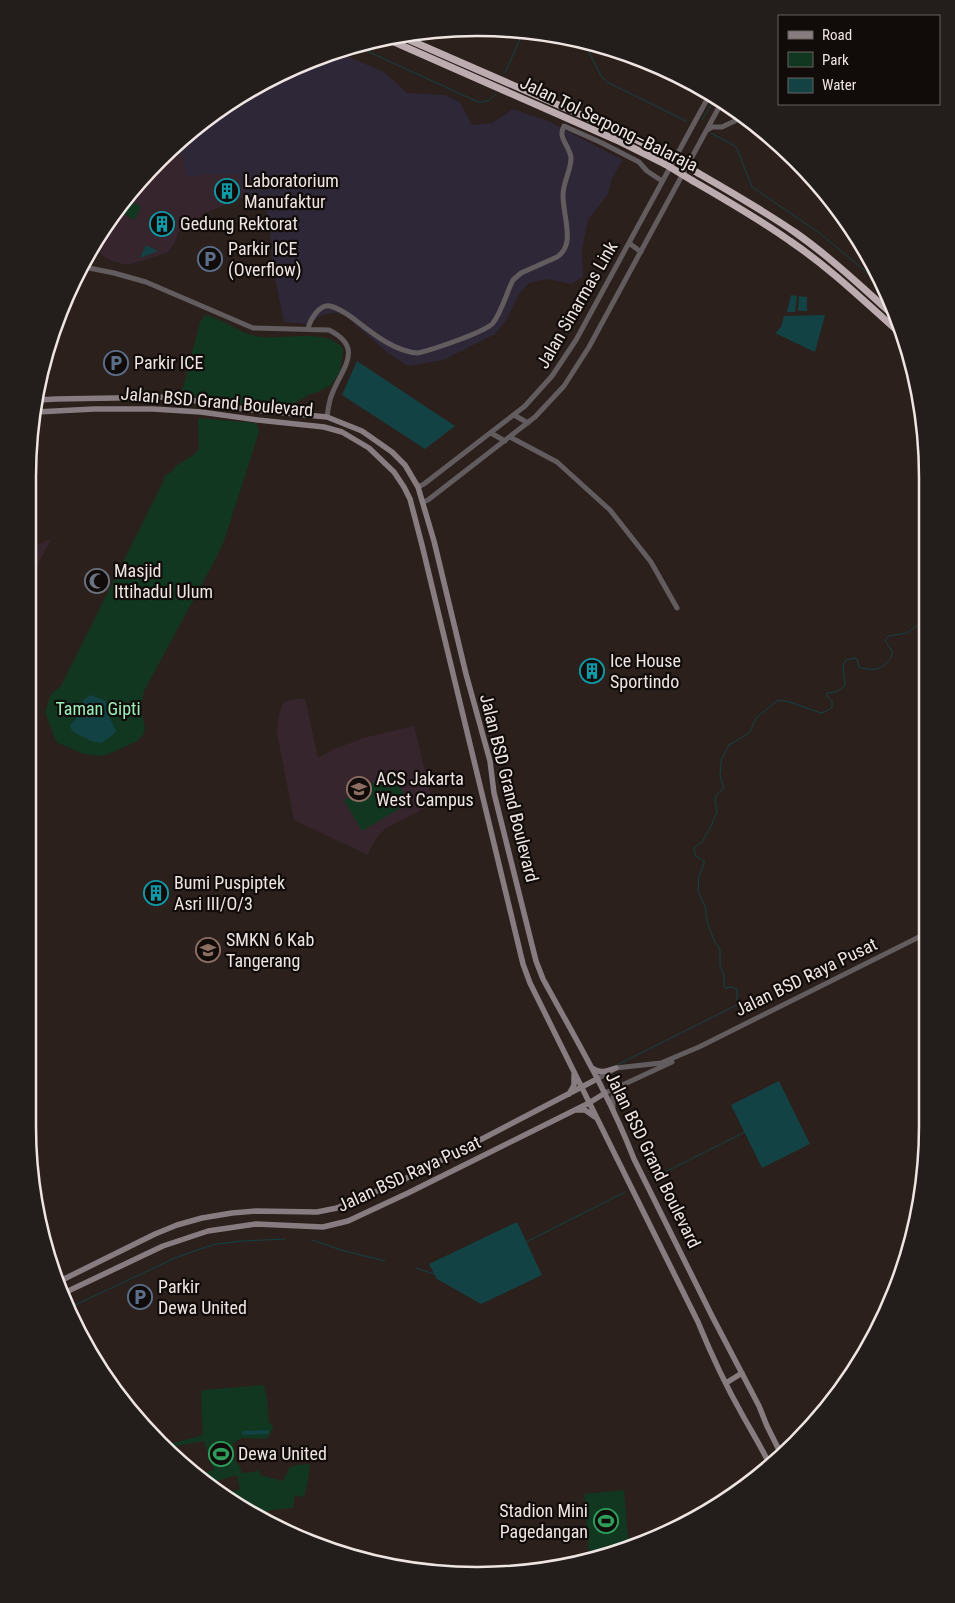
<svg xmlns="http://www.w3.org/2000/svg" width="955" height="1603" font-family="'Roboto Condensed',sans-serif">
<rect width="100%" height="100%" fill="#2c201c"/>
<path fill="#2e2737" d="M 337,52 L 384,72 L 407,93 L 444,95 L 460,102 L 472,125 L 492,123 L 513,109 L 548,121 L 623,160 L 612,178 L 608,194 L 588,220 L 582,249 L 583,277 L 571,284 L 547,279 L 529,283 L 519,294 L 507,319 L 495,334 L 443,360 L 408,366 L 388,353 L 341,312 L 322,315 L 309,324 L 284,322 L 272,264 L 270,228 L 264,200 L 255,196 L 244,197 L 207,212 L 178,232 L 175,242 L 168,252 L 163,254 L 131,264 L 123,264 L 110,260 L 102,255 L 98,250 L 96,243 L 104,227 L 160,159 L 228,103 L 306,62 Z"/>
<path fill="#37252d" d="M 180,142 L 186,176 L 238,174 L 244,197 L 207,212 L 178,232 L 175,242 L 168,252 L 163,254 L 131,264 L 123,264 L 110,260 L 102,255 L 98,250 L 96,243 L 104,227 L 160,159 Z
M 51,539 L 28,583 L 28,549 Z
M 305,698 L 318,758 L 332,750 L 363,738 L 414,726 L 433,804 L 385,829 L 378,836 L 370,849 L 368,855 L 294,820 L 277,733 L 279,715 L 283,703 L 290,700 Z"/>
<path fill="#113721" d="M 132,202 L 141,207 L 134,220 L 124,214 Z
M 205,315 C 225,319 242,336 263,337 C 287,339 324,329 342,347 L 343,352 L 340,372 L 331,385 L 318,392 L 308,395 L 297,402 L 287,406 L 247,405 L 181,395 L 200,322 Z
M 198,418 L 255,423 L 258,427 L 259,432 L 224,541 L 216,558 L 144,691 L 141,708 L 145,729 L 143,735 L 137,741 L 109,754 L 100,756 L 84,754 L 58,743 L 55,739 L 45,712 L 51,694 L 61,686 L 164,480 L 164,476 L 171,472 L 176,466 L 195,454 L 199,448 Z
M 391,772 L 409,803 L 362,831 L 344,800 Z
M 264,1385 L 267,1398 L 269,1423 L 272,1424 L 273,1428 L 267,1439 L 242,1438 L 233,1443 L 234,1460 L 239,1465 L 242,1473 L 254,1472 L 259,1470 L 260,1475 L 283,1481 L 289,1468 L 296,1465 L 310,1464 L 308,1480 L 304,1497 L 295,1495 L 293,1508 L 271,1510 L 266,1513 L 266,1516 L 234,1499 L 231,1492 L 240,1489 L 237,1475 L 207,1484 L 198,1474 L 214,1470 L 204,1441 L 180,1445 L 173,1448 L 170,1444 L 203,1435 L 201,1394 L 203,1390 Z
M 624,1490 L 629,1548 L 625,1550 L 589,1553 L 584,1494 Z"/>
<path fill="#124244" d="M 146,245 L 158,251 L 140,258 Z
M 791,295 L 797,296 L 795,312 L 787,312 Z
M 799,296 L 807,297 L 807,311 L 798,311 Z
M 825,315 L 815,352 L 775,333 L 781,327 L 784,316 Z
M 357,361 L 455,426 L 425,449 L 342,395 Z
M 91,695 L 106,701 L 107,712 L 116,731 L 113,735 L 101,743 L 91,741 L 72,731 L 70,725 C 73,722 77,719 78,715 C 82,706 80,700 91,695 Z
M 779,1081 L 810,1144 L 762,1168 L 731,1105 Z
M 517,1222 L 542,1275 L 481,1304 L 437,1279 L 429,1264 Z
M 269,1430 L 269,1434 L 242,1435 L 242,1431 Z"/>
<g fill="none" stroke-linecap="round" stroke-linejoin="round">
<path stroke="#124244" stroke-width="1" d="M 584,42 L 601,76 L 607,82 L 686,121
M 356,46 L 478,102 C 487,103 490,100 496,94
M 505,73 L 523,32
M 702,120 L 716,97
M 711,133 L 735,146 L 737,149 L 752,187 L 818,232 L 880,283
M 617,1065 L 737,1005 L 737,989 L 731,987 L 725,988 L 724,986 L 724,974 L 720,966 L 720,950 L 714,940 L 707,922 L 705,906 L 698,891 L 699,876 L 704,864 L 704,861 L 696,856 L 694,850 L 695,847 L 702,842 L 711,826 L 717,812 L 715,799 L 717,794 L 724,788 L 720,776 L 721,761 L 729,745 L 749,733 L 757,717 L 778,700 L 790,702 L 821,713 L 827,711 L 832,707 L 832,701 L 827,696 L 827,693 L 836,692 L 845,686 L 843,665 L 846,660 L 855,658 L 857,659 L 859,667 C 864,669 871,670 876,669 C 883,668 894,658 892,651 C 890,647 886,644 885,640 L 889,636 L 907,633 L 927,618
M 651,1179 L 745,1132
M 312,1240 L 341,1250 L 385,1261
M 526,1242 L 625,1192
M 416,1268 L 434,1274
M 71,1307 L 175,1258 L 200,1249 L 216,1244 L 243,1241 L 285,1239"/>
<path stroke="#635c5e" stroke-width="5" d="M 707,130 L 712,127 L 722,127 L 743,117
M 629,243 L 641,252
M 84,267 L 114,273 L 146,282 L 253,328 L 329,330 C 365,348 342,368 332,394 C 329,401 328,410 327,417
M 308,329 C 310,320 319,304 330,306 C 339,308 347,314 354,319 C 372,333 395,352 418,353 C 431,350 486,332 493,323 C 502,311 506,294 513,280 L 521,273 L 557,257 C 563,253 566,248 567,241 C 569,228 563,210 563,195 C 563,182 571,171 571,158 C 570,146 557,138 564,126 L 602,143 L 639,162 L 647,171 L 662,181
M 514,415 L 528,423
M 491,433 L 505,441
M 510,437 L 557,462 L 610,510 L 651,562 L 677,608
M 418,487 L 424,484 L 525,406 L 552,376 L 576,340 L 710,94
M 423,502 L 428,500 L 535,417 L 564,386 L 589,347 L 718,109 L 724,101
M 597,1079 L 616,1068 L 661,1063 L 699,1047 L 927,933
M 605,1093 L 672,1062
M 613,1109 L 613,1096 L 619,1087
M 111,1382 L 177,1456"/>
<path stroke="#877c7f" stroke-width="5.5" d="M 38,400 L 56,399 L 173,397 L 244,409 L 327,417 L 362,431 L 392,452 L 405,465 L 418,487 L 434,541 L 466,674 L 490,761 L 494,793 L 536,961 L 543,979 C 575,1038 610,1096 634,1159 L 712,1316 L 759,1406 L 767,1426 L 780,1452
M 36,412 L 94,409 L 153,409 L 201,412 L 258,420 L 324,427 L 342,432 L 369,448 L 394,472 L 404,487 L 410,499 L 422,545 L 523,964 L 530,983 L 698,1322 C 711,1354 726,1386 743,1416 C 752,1432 761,1447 769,1463
M 592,1068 C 600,1074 607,1071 616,1068
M 569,1094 L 574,1085 L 574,1075
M 577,1110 L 585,1110 L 595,1117
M 58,1282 L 155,1234 L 177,1225 L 202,1218 L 232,1213 L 256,1211 L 317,1212 L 337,1208 L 403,1180 L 597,1079
M 64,1293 L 163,1246 L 208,1231 L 256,1224 L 323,1227 L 348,1221 L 408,1193 L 589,1103 L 605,1093
M 726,1383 L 742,1373"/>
<path stroke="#bcabaf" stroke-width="7" d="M 398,35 L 625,134 L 669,156
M 385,38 L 621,142 L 665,164
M 698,173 C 731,192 764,211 796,233 C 830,257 862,287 893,315
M 693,181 C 726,200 759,219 790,241 C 830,268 865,302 901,334"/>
<path stroke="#bcabaf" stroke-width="7" d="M 669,156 L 698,173
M 665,164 L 693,181"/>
</g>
<defs>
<symbol id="building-ring" viewBox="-11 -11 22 22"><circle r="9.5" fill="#110c0a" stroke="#0f9aa8" stroke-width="1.5"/><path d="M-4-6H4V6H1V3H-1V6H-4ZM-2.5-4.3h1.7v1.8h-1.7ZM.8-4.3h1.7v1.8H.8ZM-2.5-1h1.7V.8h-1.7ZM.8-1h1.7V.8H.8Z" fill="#0f9aa8"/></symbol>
<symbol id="parking-ring" viewBox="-11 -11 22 22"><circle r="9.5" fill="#110c0a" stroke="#5c6f8a" stroke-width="1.5"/><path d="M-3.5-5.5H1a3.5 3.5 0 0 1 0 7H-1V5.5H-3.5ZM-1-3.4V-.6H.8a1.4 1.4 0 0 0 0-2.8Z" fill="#5c6f8a"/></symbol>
<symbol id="mosque-ring" viewBox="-11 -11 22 22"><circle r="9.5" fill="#110c0a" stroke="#6b7280" stroke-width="1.5"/><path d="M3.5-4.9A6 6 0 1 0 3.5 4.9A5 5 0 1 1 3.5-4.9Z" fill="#6b7280"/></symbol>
<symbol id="school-ring" viewBox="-11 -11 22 22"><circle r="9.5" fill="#110c0a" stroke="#8d6e63" stroke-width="1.5"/><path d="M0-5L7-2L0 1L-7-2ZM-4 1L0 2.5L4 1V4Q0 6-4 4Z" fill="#8d6e63"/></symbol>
<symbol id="stadium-ring" viewBox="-11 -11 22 22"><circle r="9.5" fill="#110c0a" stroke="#2e9e5b" stroke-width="1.5"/><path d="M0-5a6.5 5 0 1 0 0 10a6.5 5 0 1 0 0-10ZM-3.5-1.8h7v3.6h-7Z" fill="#2e9e5b"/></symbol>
</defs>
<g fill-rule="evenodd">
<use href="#building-ring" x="213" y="177" width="28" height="28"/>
<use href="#building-ring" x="148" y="210" width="28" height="28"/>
<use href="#parking-ring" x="196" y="245" width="28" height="28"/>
<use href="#parking-ring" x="102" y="349" width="28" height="28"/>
<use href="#mosque-ring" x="83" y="567" width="28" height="28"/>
<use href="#building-ring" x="578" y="657" width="28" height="28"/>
<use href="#school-ring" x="345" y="775" width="28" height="28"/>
<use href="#building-ring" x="142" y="879" width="28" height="28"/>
<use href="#school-ring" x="194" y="936" width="28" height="28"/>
<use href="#parking-ring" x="126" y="1283" width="28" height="28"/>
<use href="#stadium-ring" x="207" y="1440" width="28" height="28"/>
<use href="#stadium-ring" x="592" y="1507" width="28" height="28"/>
</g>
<g text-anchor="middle" stroke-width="4.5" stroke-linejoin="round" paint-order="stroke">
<g font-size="18" fill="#eee5e2" stroke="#110c0a">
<text transform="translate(609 124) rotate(26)" y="6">Jalan Tol Serpong–Balaraja</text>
<text transform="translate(577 305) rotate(-60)" y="6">Jalan Sinarmas Link</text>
<text transform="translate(217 402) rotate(5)" y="6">Jalan BSD Grand Boulevard</text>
<text transform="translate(509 788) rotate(76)" y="6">Jalan BSD Grand Boulevard</text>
<text transform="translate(806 977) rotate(-26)" y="6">Jalan BSD Raya Pusat</text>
<text transform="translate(653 1160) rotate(64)" y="6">Jalan BSD Grand Boulevard</text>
<text transform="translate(409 1174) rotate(-25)" y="6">Jalan BSD Raya Pusat</text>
</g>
<g font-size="18" fill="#eee5e2" stroke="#110c0a" text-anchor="start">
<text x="244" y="187">Laboratorium<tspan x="244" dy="21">Manufaktur</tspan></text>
<text x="180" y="230">Gedung Rektorat</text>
<text x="228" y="255">Parkir ICE<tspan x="228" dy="21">(Overflow)</tspan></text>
<text x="134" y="369">Parkir ICE</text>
<text x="114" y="577">Masjid<tspan x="114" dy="21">Ittihadul Ulum</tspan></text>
<text x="610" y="667">Ice House<tspan x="610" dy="21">Sportindo</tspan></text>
<text x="376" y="785">ACS Jakarta<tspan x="376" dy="21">West Campus</tspan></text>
<text x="174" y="889">Bumi Puspiptek<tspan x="174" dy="21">Asri III/O/3</tspan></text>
<text x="226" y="946">SMKN 6 Kab<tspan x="226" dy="21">Tangerang</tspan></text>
<text x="158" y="1293">Parkir<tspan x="158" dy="21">Dewa United</tspan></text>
<text x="238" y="1460">Dewa United</text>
<text x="588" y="1517" text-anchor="end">Stadion Mini<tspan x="588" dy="21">Pagedangan</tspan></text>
</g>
<g font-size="18" fill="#9aefb8" stroke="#110c0a">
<text x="98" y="715">Taman Gipti</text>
</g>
</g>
<path d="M0 0H955V1603H0ZM477 36H478A441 441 0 0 1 919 477V1126A441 441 0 0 1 478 1567H477A441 441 0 0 1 36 1126V477A441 441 0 0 1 477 36Z" fill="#231d1b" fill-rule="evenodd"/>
<path fill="none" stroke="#eee5e2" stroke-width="2.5" d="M477 36H478A441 441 0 0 1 919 477V1126A441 441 0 0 1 478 1567H477A441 441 0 0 1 36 1126V477A441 441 0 0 1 477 36Z"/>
<rect x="778" y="15" width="162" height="90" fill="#110c0a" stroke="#696360"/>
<rect x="788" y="31" width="25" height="8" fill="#877c7f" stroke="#696360"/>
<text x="822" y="40" font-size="15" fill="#eee5e2">Road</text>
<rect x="788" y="52" width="25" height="15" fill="#113721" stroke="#696360"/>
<text x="822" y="65" font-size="15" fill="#eee5e2">Park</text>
<rect x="788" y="78" width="25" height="15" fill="#124244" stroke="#696360"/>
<text x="822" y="90" font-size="15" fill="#eee5e2">Water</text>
</svg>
